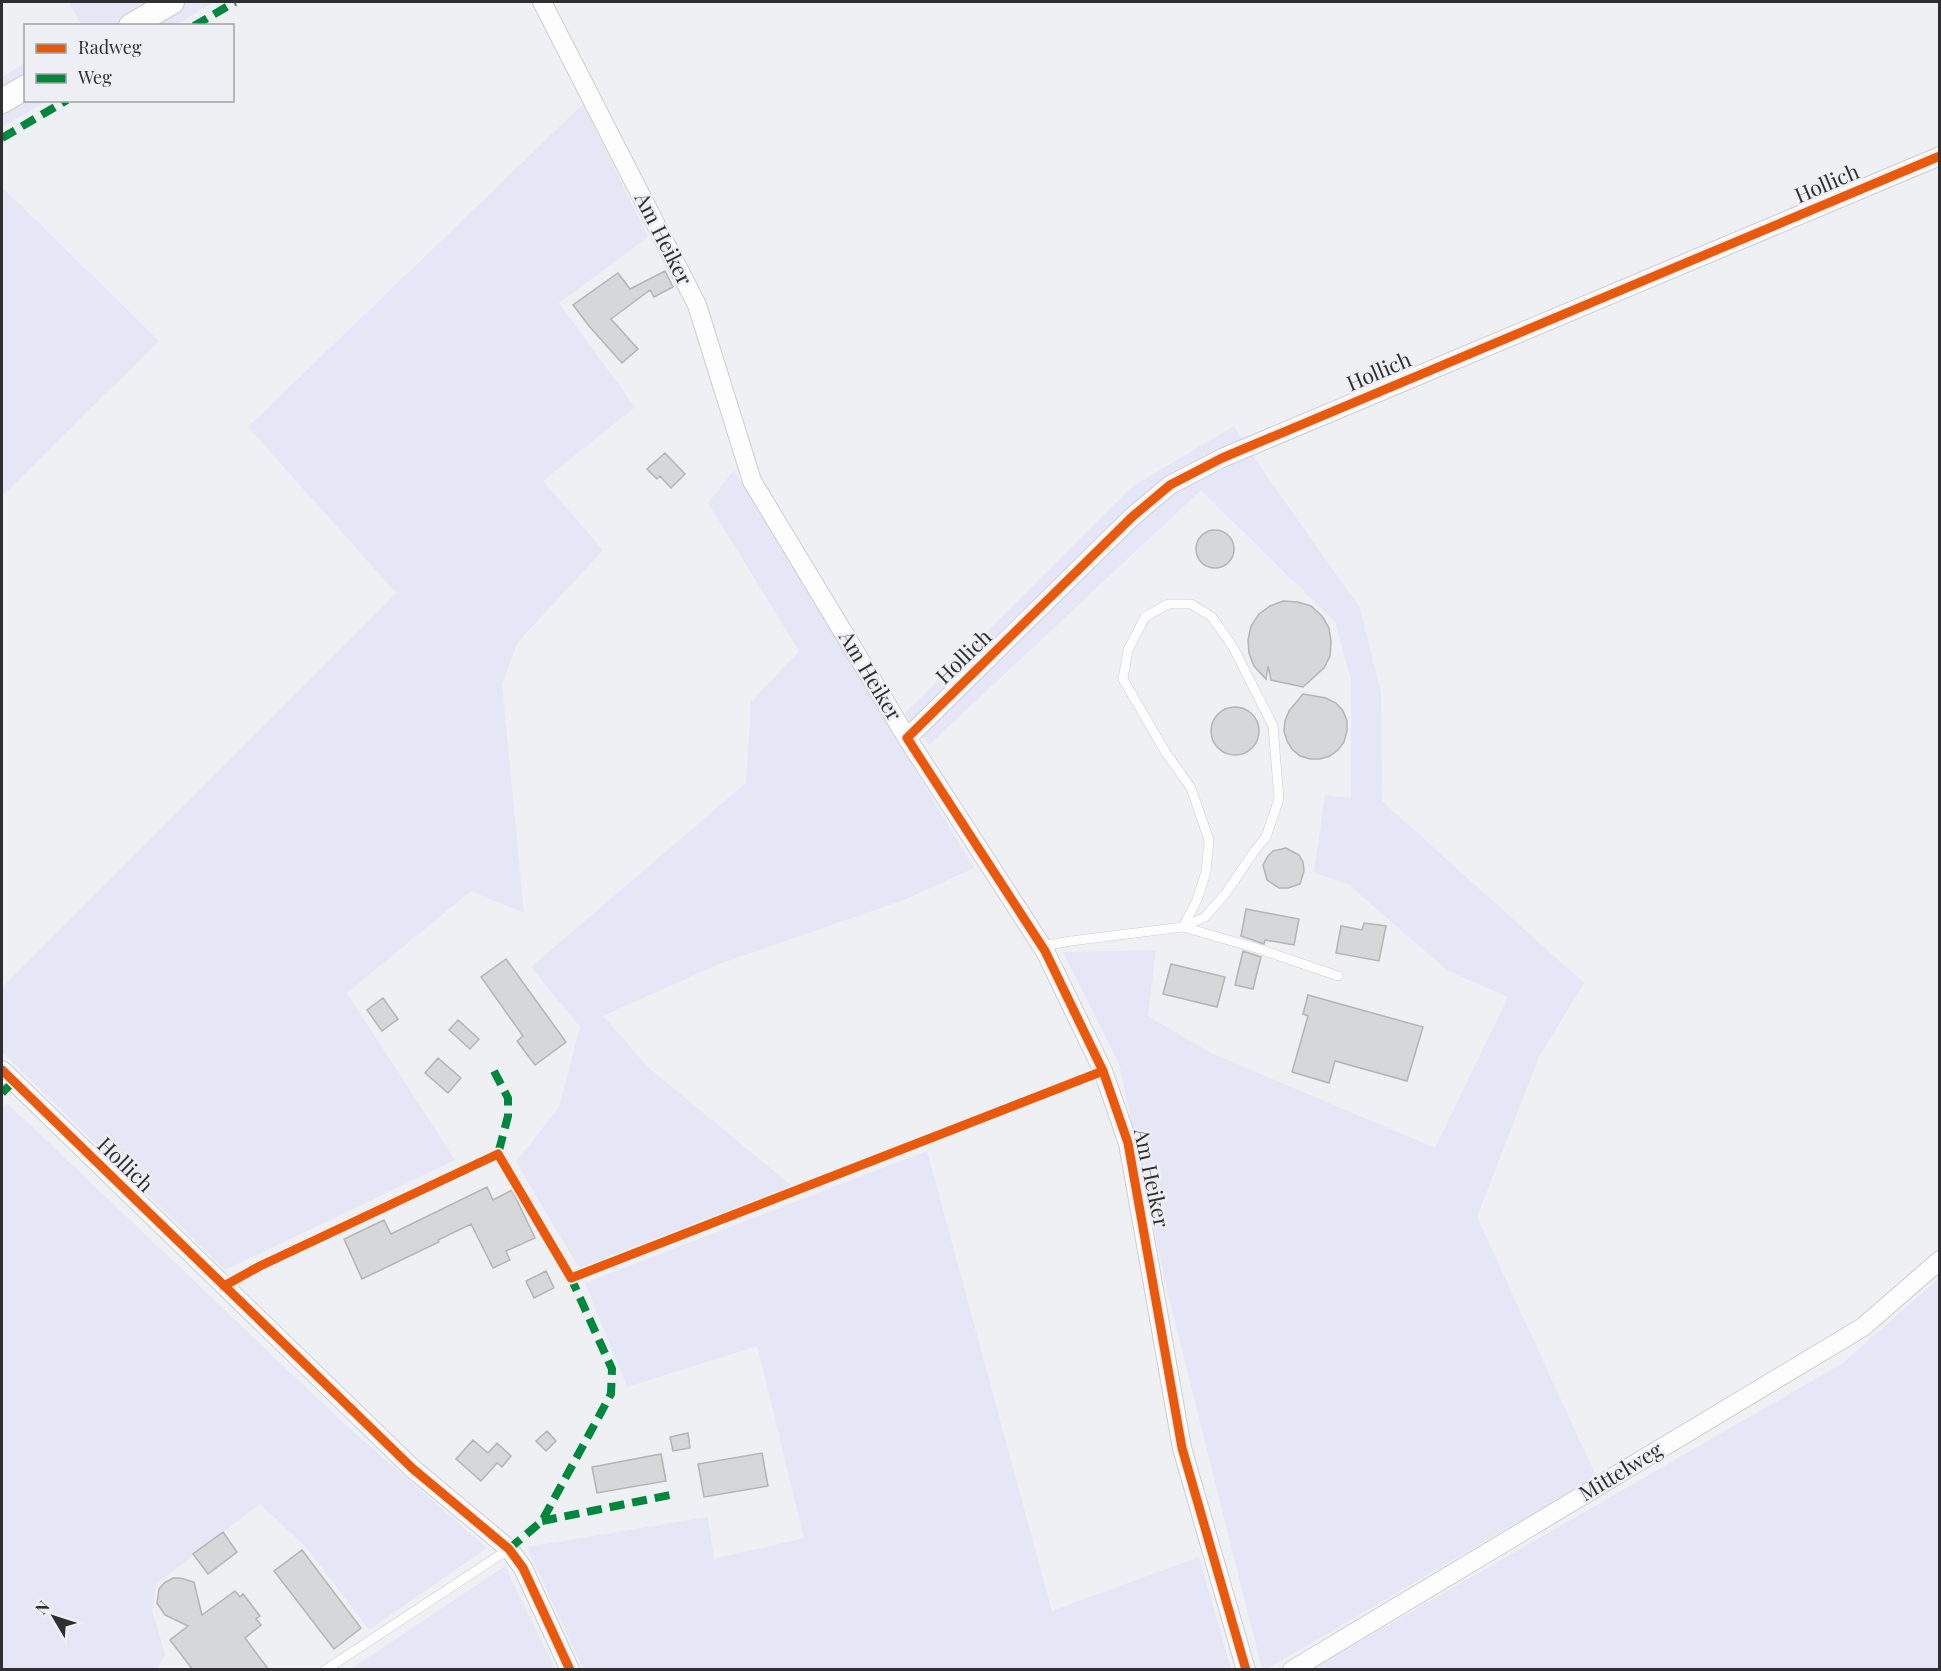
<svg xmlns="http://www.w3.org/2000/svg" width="1941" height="1671" font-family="'Playfair Display',serif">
<rect width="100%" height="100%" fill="#eff0f3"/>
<path fill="#e5e7f7" d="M 69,2 L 214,2 L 174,26 L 81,25 Z
M 25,63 L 26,100 L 47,101 L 2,127 L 2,77 Z
M 583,104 L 648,237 L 559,303 L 635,407 L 543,481 L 603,550 L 518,642 L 502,684 L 524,913 L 471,891 L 347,993 L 455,1160 L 225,1270 L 2,1052 L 2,987 L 396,593 L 248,427 Z
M 2,187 L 159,341 L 2,496 Z
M 1234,426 L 1259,465 L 1360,608 L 1381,692 L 1382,801 L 1584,983 L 1539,1057 L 1477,1217 L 1596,1476 L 1267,1669 L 1262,1669 L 1168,1294 L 1119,1064 L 1063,952 L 1156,950 L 1148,1016 L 1211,1053 L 1435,1148 L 1508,997 L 1448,971 L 1349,885 L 1314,872 L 1325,795 L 1351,798 L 1351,680 L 1335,622 L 1201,490 L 929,745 L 905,713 L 1133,486 Z
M 734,470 L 974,868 L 904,900 L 719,964 L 603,1016 L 649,1068 L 792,1186 L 579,1268 L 516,1162 L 559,1107 L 580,1027 L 531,967 L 746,783 L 751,702 L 799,651 L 708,503 Z
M 7,1103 L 350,1429 L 487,1548 L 369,1630 L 307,1548 L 260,1504 L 156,1584 L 152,1610 L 165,1654 L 157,1669 L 2,1669 L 2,1109 Z
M 927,1151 L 1052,1611 L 1199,1557 L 1231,1669 L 583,1669 L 527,1547 L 708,1517 L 714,1559 L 804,1538 L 757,1346 L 627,1387 L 585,1283 Z
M 1939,1278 L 1939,1669 L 1312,1669 L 1843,1363 Z
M 505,1566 L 555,1669 L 351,1669 Z"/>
<path fill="#d6d7d9" stroke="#b4b4b6" stroke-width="1.5" d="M 665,271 L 673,287 L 654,297 L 650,290 L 611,319 L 638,349 L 622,363 L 589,326 L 573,305 L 618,273 L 630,289 Z
M 665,453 L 685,474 L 671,488 L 660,476 L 657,479 L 647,469 Z
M1196 549a19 19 0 1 1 38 0a19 19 0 1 1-38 0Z
M 1283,601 L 1298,602 L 1311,606 L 1322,616 L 1329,628 L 1331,642 L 1330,656 L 1324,668 L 1303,687 L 1271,680 L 1268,666 L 1266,679 L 1254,666 L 1249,653 L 1248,640 L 1251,626 L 1259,614 L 1270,606 Z
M 1303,694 L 1326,698 L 1336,703 L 1343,711 L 1347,721 L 1347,731 L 1344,742 L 1338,750 L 1330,756 L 1320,759 L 1310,759 L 1300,756 L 1292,749 L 1287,741 L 1284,731 L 1285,721 L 1289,711 Z
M1211 731a24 24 0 1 1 48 0a24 24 0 1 1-48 0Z
M 1286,848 L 1299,855 L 1303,862 L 1304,871 L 1300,884 L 1288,888 L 1279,888 L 1267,880 L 1263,865 L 1268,856 L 1273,851 Z
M 1246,909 L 1299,919 L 1294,945 L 1265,940 L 1264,944 L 1241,936 Z
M 1364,923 L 1386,926 L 1379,961 L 1336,953 L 1341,926 L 1362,930 Z
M 1243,951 L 1261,957 L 1253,989 L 1235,985 Z
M 506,959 L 566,1042 L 535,1065 L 517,1041 L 523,1036 L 481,977 Z
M 1171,964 L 1225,977 L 1217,1007 L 1163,994 Z
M 1308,995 L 1423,1027 L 1407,1081 L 1335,1061 L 1329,1083 L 1292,1072 L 1308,1016 L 1303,1014 Z
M 383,998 L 398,1019 L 382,1031 L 367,1010 Z
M 458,1020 L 479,1039 L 470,1049 L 449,1030 Z
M 438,1058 L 461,1078 L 448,1093 L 425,1073 Z
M 487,1187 L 493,1200 L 512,1190 L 535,1238 L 506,1251 L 510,1260 L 493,1268 L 471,1224 L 438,1240 L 439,1242 L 362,1279 L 344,1239 L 384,1220 L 391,1234 Z
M 546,1271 L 554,1288 L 534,1298 L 526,1281 Z
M 547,1431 L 556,1441 L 546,1451 L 536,1441 Z
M 688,1433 L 690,1448 L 673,1451 L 670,1437 Z
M 473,1440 L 488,1453 L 497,1443 L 511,1456 L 502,1467 L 497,1463 L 481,1481 L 456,1459 Z
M 762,1453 L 768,1486 L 704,1497 L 698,1464 Z
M 661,1454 L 666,1481 L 597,1493 L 592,1467 Z
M 223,1532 L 237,1552 L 208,1574 L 193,1554 Z
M 302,1550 L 361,1628 L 334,1649 L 274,1571 Z
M 173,1578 L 180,1578 L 194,1582 L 202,1615 L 235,1591 L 240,1597 L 243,1594 L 260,1616 L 256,1619 L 261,1625 L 245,1638 L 269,1670 L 193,1670 L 170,1640 L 188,1626 L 165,1615 L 157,1603 L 159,1589 L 164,1583 Z"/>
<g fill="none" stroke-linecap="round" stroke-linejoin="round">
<defs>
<path id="lane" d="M 1183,927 L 1253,947 L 1338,976
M 1042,946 L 1071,941 L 1183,927 L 1197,900 L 1206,872 L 1209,840 L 1191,788 L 1166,753 L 1123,679 L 1128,650 L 1145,617 L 1168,604 L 1191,604 L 1212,617 L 1233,647 L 1273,726 L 1279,799 L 1266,837 L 1253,853 L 1226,893 L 1205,917 L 1183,927
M 325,1670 L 509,1549"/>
<path id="street" d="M 542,2 L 697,305 L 752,481 L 907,738 L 1045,951 L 1103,1071 L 1128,1143 L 1182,1448 L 1246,1670
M 907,738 L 1132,517 L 1170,485 L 1222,458 L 1940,156
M 2,1070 L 412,1468 L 509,1549 L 523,1568 L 570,1670
M 1292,1670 L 1863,1327 L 1940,1260"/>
<path id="secondary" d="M 131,26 L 172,2
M 2,101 L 26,87"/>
</defs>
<use href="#lane" stroke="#cdcdd0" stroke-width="10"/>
<use href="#street" stroke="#cdcdd0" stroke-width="20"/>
<use href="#secondary" stroke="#cdcdd0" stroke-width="26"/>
<use href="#lane" stroke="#fdfdfd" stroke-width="9"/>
<use href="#street" stroke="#fdfdfd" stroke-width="18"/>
<use href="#secondary" stroke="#fdfdfd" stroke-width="24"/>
<path stroke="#00873e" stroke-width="8" stroke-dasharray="15 8" stroke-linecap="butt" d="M 194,26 L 235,2
M 2,138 L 67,100
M 494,1071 L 508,1098 L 508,1116 L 498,1154
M 2,1093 L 14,1081
M 542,1521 L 675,1494
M 509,1549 L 542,1521 L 611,1394 L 612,1369 L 571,1278"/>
<defs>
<path id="cycleway" d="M 2,1070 L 412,1468 L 509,1549 L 523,1568 L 570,1670
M 224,1286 L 260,1266 L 498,1154 L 571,1278 L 1103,1071
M 1246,1670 L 1182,1448 L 1128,1143 L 1103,1071 L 1045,951 L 907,738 L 1132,517 L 1170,485 L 1222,458 L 1940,156"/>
</defs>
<use href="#cycleway" stroke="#eeeff4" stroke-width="13"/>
<use href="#cycleway" stroke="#e8590c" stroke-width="9"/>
</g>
<g text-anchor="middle" stroke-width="5" stroke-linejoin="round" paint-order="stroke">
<g font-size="21" fill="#2f2f31" stroke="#eeeff4">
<text transform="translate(1827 184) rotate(-23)" y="7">Hollich</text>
<text transform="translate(663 239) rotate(63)" y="7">Am Heiker</text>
<text transform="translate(1379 372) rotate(-23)" y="7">Hollich</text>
<text transform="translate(964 657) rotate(-44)" y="7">Hollich</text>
<text transform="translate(870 676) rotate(59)" y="7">Am Heiker</text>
<text transform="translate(125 1165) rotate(44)" y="7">Hollich</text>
<text transform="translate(1151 1178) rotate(78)" y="7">Am Heiker</text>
<text transform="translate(1621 1472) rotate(-31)" y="7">Mittelweg</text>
</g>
</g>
<rect width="1941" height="1671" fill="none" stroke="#2f2f31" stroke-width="6"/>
<rect x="24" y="24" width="210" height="78" fill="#eeeff4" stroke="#a2a2a6" stroke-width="1.5"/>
<rect x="36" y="44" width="30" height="9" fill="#e8590c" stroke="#a2a2a6" stroke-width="1.5"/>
<text x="78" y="54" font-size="18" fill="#2f2f31">Radweg</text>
<rect x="36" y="74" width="30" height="9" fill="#00873e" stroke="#a2a2a6" stroke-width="1.5"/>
<text x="78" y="84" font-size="18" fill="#2f2f31">Weg</text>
<g transform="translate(54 1617) rotate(309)" stroke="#eeeff4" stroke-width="4.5" paint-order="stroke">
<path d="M0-4.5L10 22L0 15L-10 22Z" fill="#2f2f31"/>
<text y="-9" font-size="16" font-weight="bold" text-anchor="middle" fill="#2f2f31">N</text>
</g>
</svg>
